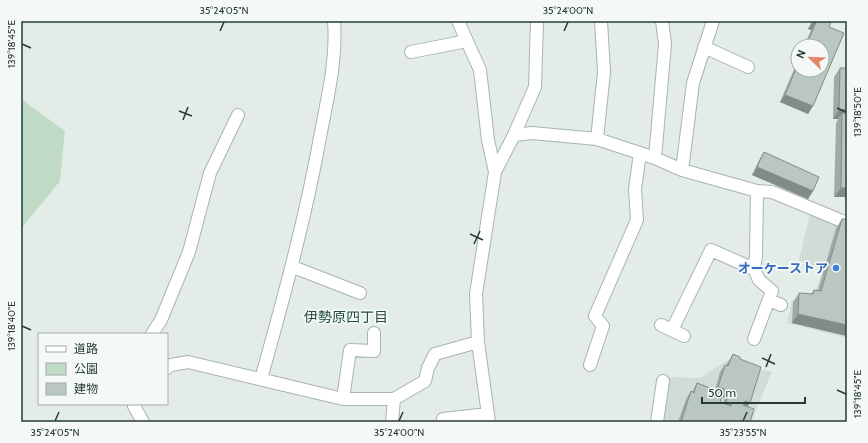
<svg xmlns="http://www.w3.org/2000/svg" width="868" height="443" font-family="Cabin,'Noto Sans JP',sans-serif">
<rect width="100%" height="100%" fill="#e4ece8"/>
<path fill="#d2dcd7" d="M 810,214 L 847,229 L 847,338 L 787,323 L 792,301 L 814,296 L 823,270 L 799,260 Z
M 726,361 L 772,372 L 751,422 L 661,422 L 668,377 L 700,378 Z"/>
<path fill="#bfdbc6" d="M 21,99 L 65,131 L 60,181 L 21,229 Z"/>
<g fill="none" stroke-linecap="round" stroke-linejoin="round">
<defs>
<path id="minor" d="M 458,21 L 480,70 L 488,140 L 495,172
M 704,47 L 748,67
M 411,52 L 467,41
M 514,135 L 532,133 L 597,139 L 655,158 L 682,170 L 757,191 L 772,192 L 847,223
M 597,139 L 604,72 L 601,21
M 655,158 L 665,44 L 662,21
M 682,170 L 693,83 L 713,21
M 293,267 L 360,293
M 754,269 L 759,280 L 772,291 L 754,339
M 769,300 L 781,305
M 661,325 L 684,336
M 672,330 L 711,250 L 754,269 L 756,256 L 757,191
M 152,334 L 161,320 L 189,252 L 210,173 L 238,115
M 590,365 L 603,326 L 595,316 L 637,220 L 635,189 L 640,153
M 167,368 L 171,365 L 188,362 L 343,399 L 394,399 L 425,381 L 428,368 L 435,354 L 478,342
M 261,379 C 284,297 306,216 321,132 C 328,95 337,59 334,21
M 343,399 L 350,350 L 374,351 L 374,333
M 136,404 L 134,406 L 143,422
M 443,419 L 488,414
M 392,422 L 394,399
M 489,422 L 478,342 L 476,294 L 495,172 L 514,135 L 535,87 L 537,21
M 657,422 L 663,381"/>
</defs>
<use href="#minor" stroke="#a7b4af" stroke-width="14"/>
<use href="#minor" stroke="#fff" stroke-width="12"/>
</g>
<path fill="#a0aba6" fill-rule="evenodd" d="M 812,21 L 831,21 L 829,27 L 808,114 L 780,102 L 798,60 L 798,70 L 822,46 L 804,46 L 811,30 L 808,29 Z
M 840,68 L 847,68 L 847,202 L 845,202 L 845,197 L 834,197 L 836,123 L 838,119 L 833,119 L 834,77 Z
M 764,152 L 813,191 L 808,199 L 752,175 L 759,160 Z
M 842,219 L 847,219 L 847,336 L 792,323 L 793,302 L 799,293 L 811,294 L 814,290 L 818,290 L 836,228 Z
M 733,354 L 740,359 L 750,403 L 747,406 L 750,422 L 678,422 L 686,399 L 691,391 L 692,392 L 697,383 L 715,390 L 720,372 L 725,365 L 726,365 L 728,362 ZM 722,397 L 725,398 L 723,403 L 720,402 Z"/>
<path fill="#828b87" d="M 814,21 L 816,22 L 811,30 L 808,29 Z
M 785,95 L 813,106 L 808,114 L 780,102 Z
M 839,109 L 847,110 L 847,115 L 842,113 L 838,119 L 833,119 Z
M 757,167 L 813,191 L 808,199 L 752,175 Z
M 841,188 L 847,188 L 847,194 L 845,197 L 834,197 Z
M 798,314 L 847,325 L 847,336 L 792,323 Z
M 718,387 L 730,391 L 725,398 L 713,394 Z
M 745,401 L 750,403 L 745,410 L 740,408 Z"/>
<path fill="#bac7c1" stroke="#828b87" d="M 814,21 L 831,21 L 829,27 L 844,33 L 813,106 L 785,95 L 798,64 L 798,70 L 822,70 L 822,46 L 806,46 L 816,22 Z
M 840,68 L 847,68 L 847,110 L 839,109 Z
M 842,113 L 847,113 L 847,188 L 841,188 Z
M 764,152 L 819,177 L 813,191 L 757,167 Z
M 842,219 L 847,219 L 847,325 L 798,314 L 799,293 L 813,294 L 814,290 L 821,291 Z
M 733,354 L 740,357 L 740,359 L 761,367 L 750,403 L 745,401 L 743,405 L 754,409 L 750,422 L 681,422 L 691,391 L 694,393 L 697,383 L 723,393 L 720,402 L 731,406 L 731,404 L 726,402 L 730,391 L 718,387 L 725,365 L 728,366 Z"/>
<path fill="none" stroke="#253c36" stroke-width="1.5" d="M 220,31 L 224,22M 564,31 L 568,22M 22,44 L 31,48M 837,108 L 846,112M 179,111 L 192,116M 183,120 L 188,107M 470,234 L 483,240M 474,244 L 480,231M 22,326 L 31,330M 762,358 L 775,364M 766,367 L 771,354M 837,390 L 846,394M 55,421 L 59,412M 399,421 L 403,412M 743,421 L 747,412"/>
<circle fill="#3f7fe0" stroke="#f4f9f7" stroke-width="1.5" cx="836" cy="268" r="4"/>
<g text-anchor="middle" stroke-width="3.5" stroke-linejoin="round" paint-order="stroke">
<g font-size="13" font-weight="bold" fill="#366cbe" stroke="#f4f9f7" text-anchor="end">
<text x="828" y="273">オーケーストア</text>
</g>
<g font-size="14" fill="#234d42" stroke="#f4f9f7">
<text x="346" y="322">伊勢原四丁目</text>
</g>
</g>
<rect width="868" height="443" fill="none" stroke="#f4f9f7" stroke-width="44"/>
<rect x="38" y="333" width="130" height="72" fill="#f4f9f7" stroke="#a1adaa"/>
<rect x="46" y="346" width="20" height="6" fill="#ffffff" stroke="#a1adaa"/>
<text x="74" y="353" font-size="12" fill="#253c36">道路</text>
<rect x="46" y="363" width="20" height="12" fill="#bfdbc6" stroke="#a1adaa"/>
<text x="74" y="373" font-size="12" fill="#253c36">公園</text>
<rect x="46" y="383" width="20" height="12" fill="#bac7c1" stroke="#a1adaa"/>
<text x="74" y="393" font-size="12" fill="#253c36">建物</text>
<g transform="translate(810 58) rotate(293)"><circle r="19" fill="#f4f9f7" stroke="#a1adaa"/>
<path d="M0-3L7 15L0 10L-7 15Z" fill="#e5866a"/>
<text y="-6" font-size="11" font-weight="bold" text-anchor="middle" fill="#253c36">N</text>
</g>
<path d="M702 397v6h103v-6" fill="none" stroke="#253c36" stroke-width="2"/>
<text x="708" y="397" font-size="12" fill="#253c36" stroke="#f4f9f7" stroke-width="3" paint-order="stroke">50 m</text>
<rect x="22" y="22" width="824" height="399" fill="none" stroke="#253c36" stroke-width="1.5"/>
<g font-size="10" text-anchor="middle" fill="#253c36">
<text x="224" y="14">35°24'05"N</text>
<text x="568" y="14">35°24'00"N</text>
<text transform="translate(11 44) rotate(-90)" y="4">139°18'45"E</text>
<text transform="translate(857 112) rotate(-90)" y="4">139°18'50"E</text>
<text transform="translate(11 326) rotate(-90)" y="4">139°18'40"E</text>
<text transform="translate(857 394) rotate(-90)" y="4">139°18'45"E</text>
<text x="55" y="436">35°24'05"N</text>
<text x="399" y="436">35°24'00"N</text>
<text x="743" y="436">35°23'55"N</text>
</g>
</svg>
